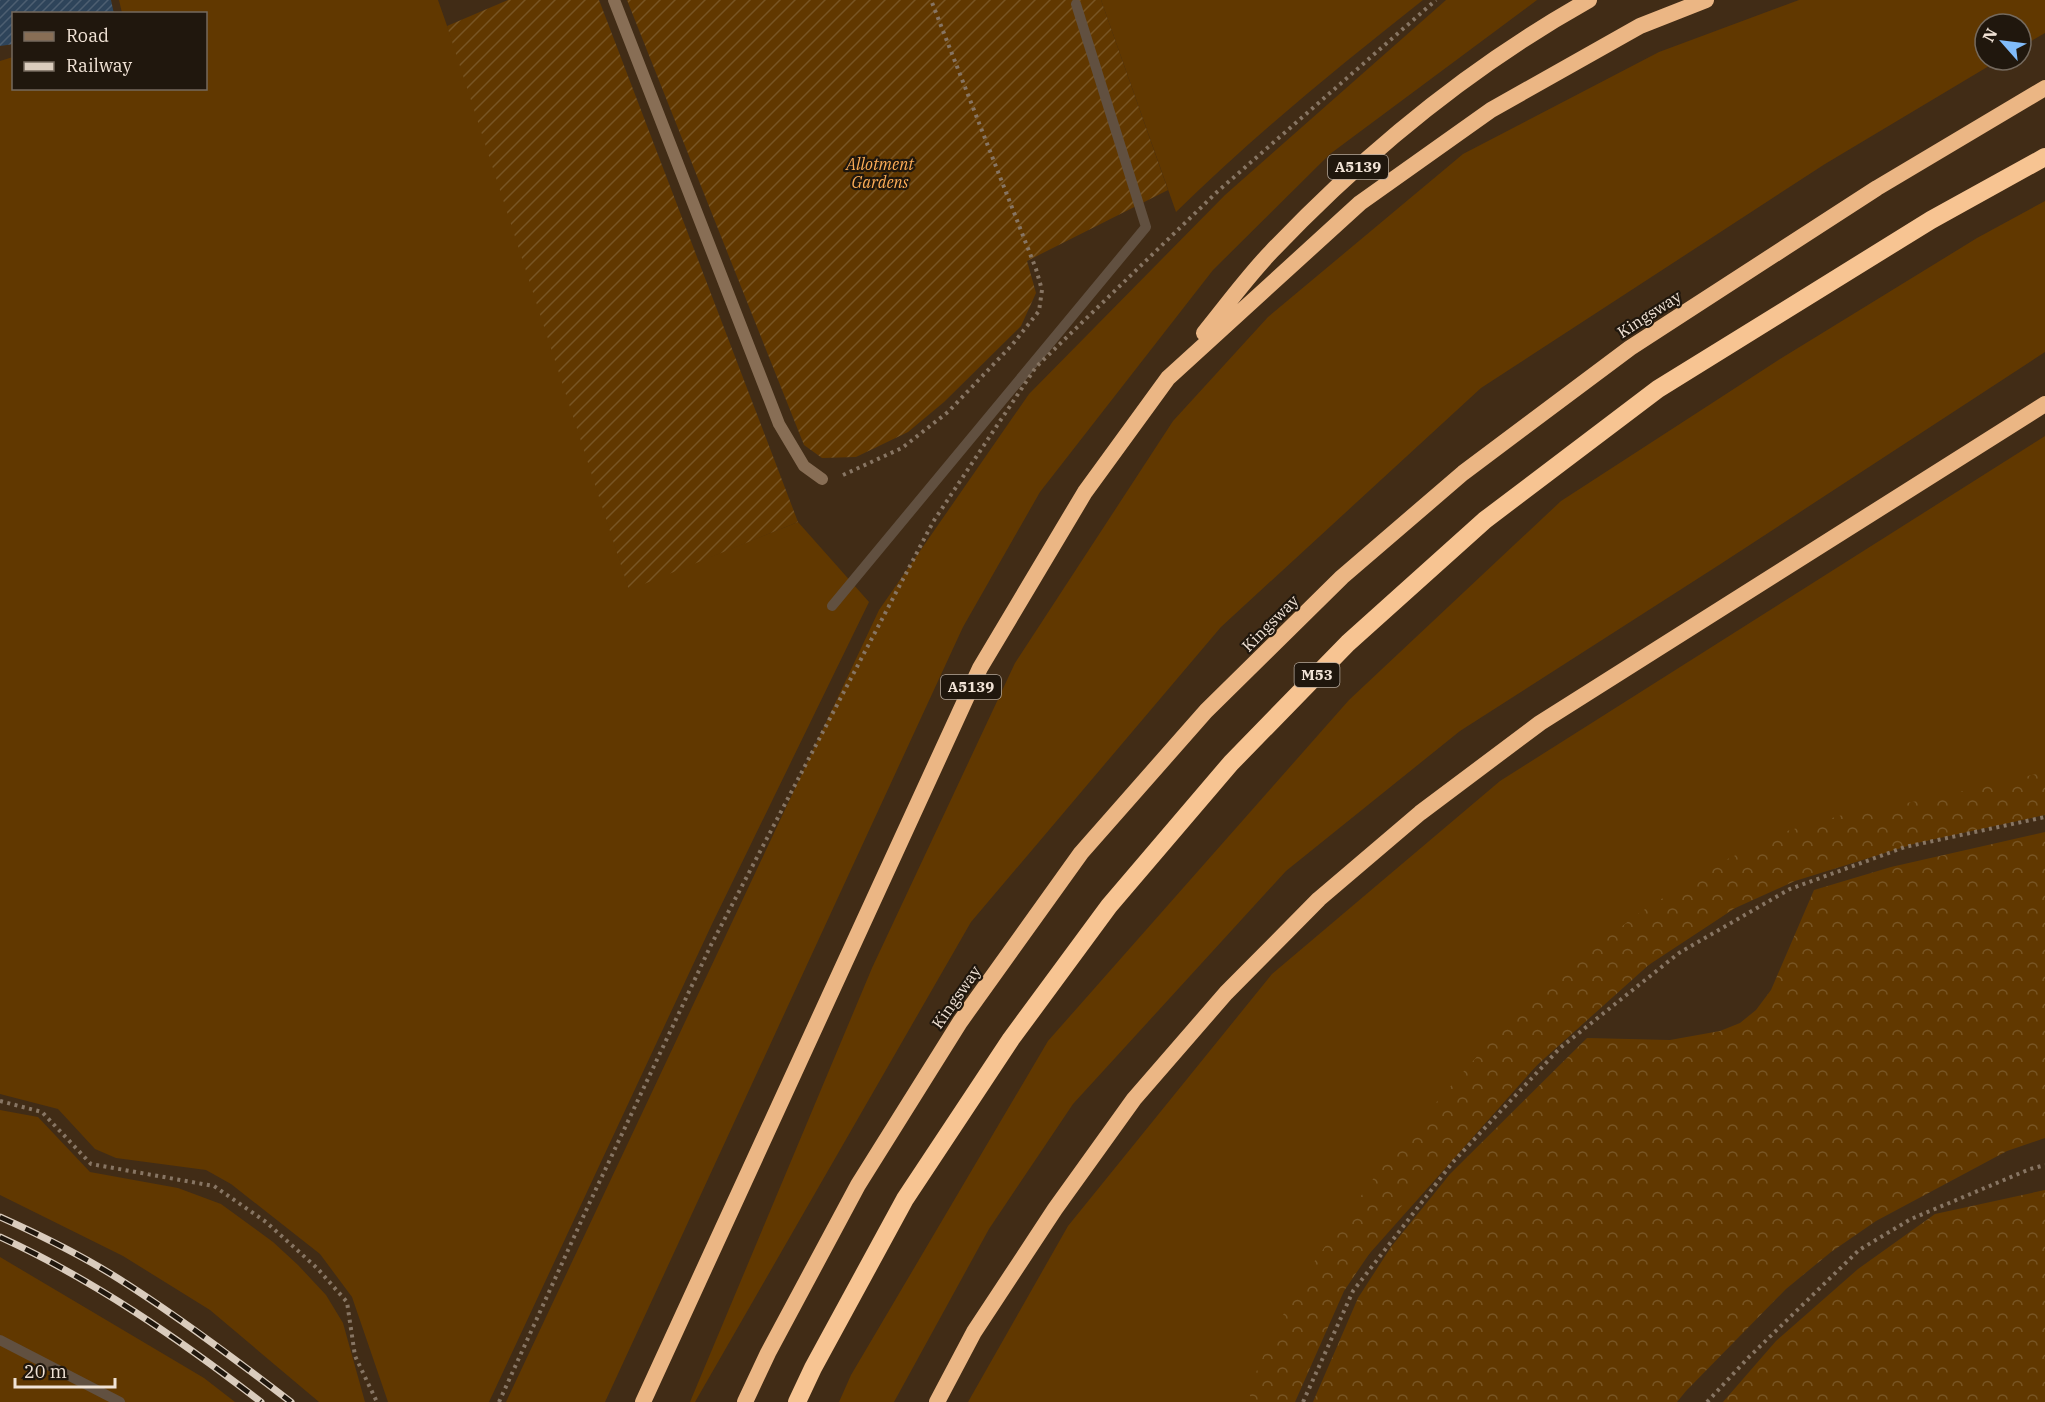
<svg xmlns="http://www.w3.org/2000/svg" width="2045" height="1402" font-family="'IBM Plex Serif',serif">
<defs>
<pattern id="forest-crowns" width="20" height="18" patternUnits="userSpaceOnUse" patternTransform="scale(1.5)"><rect width="20" height="18" fill="#613800"/><path d="M2 6a3 3 0 1 1 6 0M12 15a3 3 0 1 1 6 0" fill="none" stroke="#785524"/></pattern>
<pattern id="garden-furrows" width="10" height="10" patternUnits="userSpaceOnUse" patternTransform="scale(1.5)"><rect width="10" height="10" fill="#613800"/><path d="M-1 1l2-2M0 10L10 0M9 11l2-2" fill="none" stroke="#785524"/></pattern>
<pattern id="building-hatch" width="6" height="6" patternUnits="userSpaceOnUse" patternTransform="scale(1.5)"><rect width="6" height="6" fill="#2e445a"/><path d="M-1 1l2-2M0 6l6-6M5 7l2-2" fill="none" stroke="#4d5f71"/></pattern>
</defs>
<rect width="100%" height="100%" fill="#412c16"/>
<path fill="#613800" d="M 119,0 L 438,0 L 466,80 L 629,589 L 798,522 L 869,602 L 712,924 L 489,1402 L 388,1402 L 352,1297 L 320,1254 L 231,1184 L 206,1170 L 116,1158 L 95,1149 L 58,1109 L 0,1094 L 0,61 L 13,57 L 14,88 L 206,88 L 206,14 L 122,13 Z
M 1101,0 L 1423,0 C 1337,68 1253,136 1176,212 Z
M 1446,0 L 1537,0 L 1330,154 L 1213,270 L 1040,492 L 963,627 L 605,1402 L 506,1402 L 879,610 L 1029,394 L 1225,195 Z
M 1799,0 L 2045,0 L 2045,33 L 2021,47 L 2021,24 L 1985,24 L 1985,60 L 1999,60 L 1825,164 L 1481,388 L 1221,627 L 971,922 L 695,1402 L 690,1402 L 872,968 L 1015,663 L 1173,421 L 1268,317 L 1463,154 L 1659,52 Z
M 2045,201 L 2045,352 L 1719,565 L 1460,731 L 1286,871 L 1073,1104 L 989,1229 L 894,1402 L 839,1402 L 851,1375 L 1048,1041 L 1349,700 L 1561,501 L 1780,359 L 1977,238 Z
M 2045,436 L 2045,794 L 1796,868 L 1594,1001 L 1330,1298 L 1286,1402 L 968,1402 L 1068,1226 L 1272,974 L 1500,781 Z
M 0,1110 L 38,1117 L 90,1172 L 178,1188 L 221,1204 L 273,1242 L 298,1265 L 326,1295 L 343,1323 L 365,1402 L 319,1402 L 210,1310 L 123,1256 L 0,1195 Z
M 0,1257 L 204,1378 L 235,1402 L 0,1402 Z"/>
<path fill="url(#forest-crowns)" d="M 2045,772 L 2045,815 L 1917,843 L 1795,881 L 1733,909 L 1652,962 L 1507,1092 L 1405,1201 L 1344,1291 L 1295,1402 L 1253,1402 L 1248,1391 L 1274,1331 L 1309,1269 L 1393,1151 L 1497,1034 L 1576,962 L 1639,913 L 1717,864 L 1787,831 L 1846,814 L 1934,798 Z
M 2045,832 L 2045,1138 L 2007,1151 L 1876,1221 L 1831,1252 L 1786,1289 L 1686,1391 L 1677,1402 L 1313,1402 L 1358,1298 L 1391,1247 L 1450,1174 L 1587,1038 L 1670,1040 L 1720,1031 L 1740,1023 L 1756,1010 L 1771,990 L 1814,890 L 1891,867 Z
M 2045,1190 L 2045,1402 L 1723,1402 L 1776,1341 L 1858,1269 L 1935,1214 Z"/>
<path fill="url(#garden-furrows)" d="M 508,0 L 599,0 L 798,522 L 629,590 L 447,26 Z
M 627,0 L 1101,0 L 1168,190 L 1027,261 L 1036,293 L 1021,326 L 944,402 L 908,432 L 856,457 L 822,458 L 804,445 Z"/>
<g fill="none" stroke-linecap="round" stroke-linejoin="round">
<path stroke="#615040" stroke-width="10" d="M 832,606 L 1146,227 L 1076,4
M 0,1340 L 120,1402"/>
</g>
<path fill="url(#building-hatch)" d="M 0,0 L 111,0 L 114,14 L 14,14 L 14,44 L 0,46 Z"/>
<g fill="none" stroke-linecap="round" stroke-linejoin="round">
<path stroke="#877563" stroke-width="4" stroke-dasharray="3 4.5" stroke-linecap="butt" d="M 843,475 L 902,448 L 948,412 L 1012,345 L 1039,311 L 1042,290 L 1036,269 L 931,0
M 0,1101 L 42,1112 L 91,1164 L 214,1186 L 266,1222 L 317,1268 L 347,1302 L 355,1356 L 377,1402
M 499,1402 L 589,1204 L 711,945 L 933,522 L 1036,367 L 1217,192 L 1436,0
M 1303,1402 L 1353,1291 L 1453,1162 L 1560,1048 L 1679,953 L 1790,889 L 1905,847 L 2045,817
M 1707,1402 L 1748,1358 L 1859,1250 L 1911,1219 L 2030,1169 L 2045,1165"/>
<path stroke="#886e55" stroke-width="12" d="M 614,0 L 779,424 L 804,466 L 822,479"/>
<path stroke="#ebb684" stroke-width="16" d="M 1204,333 C 1226,306 1247,277 1271,252 C 1364,154 1471,66 1589,0
M 643,1402 L 980,668 L 1085,492 L 1168,378 L 1360,203 L 1491,110 L 1640,26 L 1706,0
M 745,1402 L 768,1353 L 858,1185 L 960,1022 L 1081,853 L 1206,711 L 1342,577 L 1463,473 L 1630,348 L 1877,188 L 2045,88
M 937,1402 L 974,1332 L 1055,1209 L 1134,1099 L 1226,993 L 1319,899 L 1420,813 L 1540,723 L 2045,404"/>
<path stroke="#f7c492" stroke-width="18" d="M 797,1402 L 813,1368 L 905,1199 L 1011,1039 L 1109,906 L 1231,763 L 1348,643 L 1485,520 L 1658,389 L 1931,220 L 2045,157"/>
<defs>
<path id="rail" d="M 0,1217 C 40,1235 81,1255 119,1279 C 179,1317 235,1359 291,1402
M 0,1237 C 94,1280 179,1339 261,1402"/>
</defs>
<use href="#rail" stroke="#daccbd" stroke-width="7"/>
<use href="#rail" stroke="#20170d" stroke-width="4.5" stroke-dasharray="14" stroke-linecap="butt"/>
</g>
<g text-anchor="middle" stroke-width="4.5" stroke-linejoin="round" paint-order="stroke">
<g fill="#20170d" stroke="#b2a69a" stroke-width="1.5">
<rect x="1328" y="155" width="60" height="24" rx="4.5"/>
<rect x="1294.5" y="663" width="45" height="24" rx="4.5"/>
<rect x="941" y="675" width="60" height="24" rx="4.5"/>
</g>
<g font-size="15" font-weight="bold" fill="#f1e3d6">
<text x="1358" y="172">A5139</text>
<text x="1317" y="680">M53</text>
<text x="971" y="692">A5139</text>
</g>
<g font-size="16" font-style="italic" fill="#ffae57" stroke="#20170d">
<text x="880" y="170">Allotment<tspan x="880" dy="18">Gardens</tspan></text>
</g>
<g font-size="16" fill="#f1e3d6" stroke="#20170d">
<text transform="translate(1649 314) rotate(-33)" y="6">Kingsway</text>
<text transform="translate(1270 623) rotate(-45)" y="6">Kingsway</text>
<text transform="translate(956 997) rotate(-55)" y="6">Kingsway</text>
</g>
</g>
<rect x="12" y="12" width="195" height="78" fill="#20170d" stroke="#74695d" stroke-width="1.5"/>
<rect x="24" y="32" width="30" height="9" fill="#886e55" stroke="#74695d" stroke-width="1.5"/>
<text x="66" y="42" font-size="18" fill="#f1e3d6">Road</text>
<rect x="24" y="62" width="30" height="9" fill="#daccbd" stroke="#74695d" stroke-width="1.5"/>
<text x="66" y="72" font-size="18" fill="#f1e3d6">Railway</text>
<g transform="translate(2003 42) rotate(298)"><circle r="28" fill="#20170d" stroke="#74695d" stroke-width="1.5"/>
<path d="M0-4.5L10 22L0 15L-10 22Z" fill="#81bcfa"/>
<text y="-9" font-size="16" font-weight="bold" text-anchor="middle" fill="#f1e3d6">N</text>
</g>
<path d="M15 1378v9h100v-9" fill="none" stroke="#f1e3d6" stroke-width="3"/>
<text x="24" y="1378" font-size="18" fill="#f1e3d6" stroke="#20170d" stroke-width="4.5" paint-order="stroke">20 m</text>
</svg>
